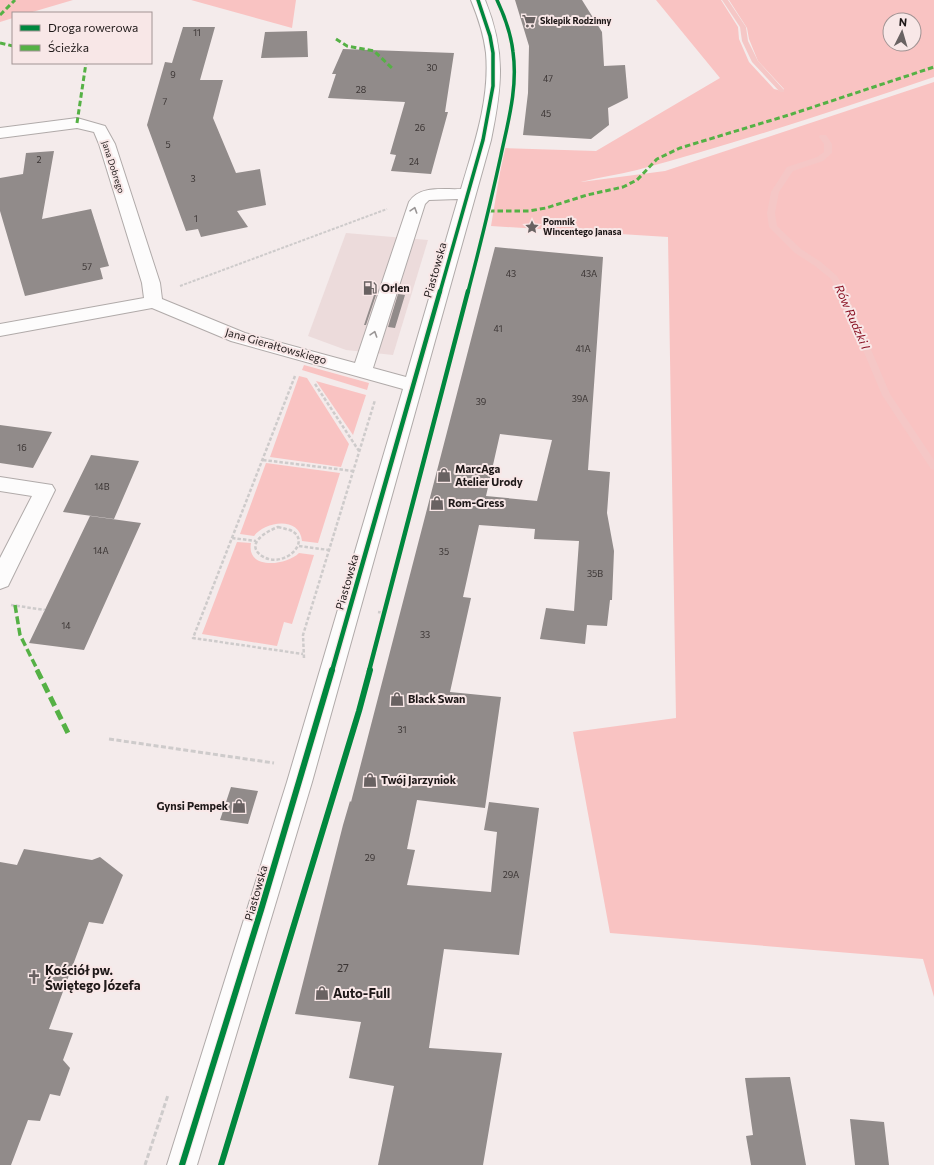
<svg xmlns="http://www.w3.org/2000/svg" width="934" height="1165" font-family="Commissioner,sans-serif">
<rect width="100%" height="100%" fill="#f4ebeb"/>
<path fill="#ecdbdb" d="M 346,233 L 428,240 L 393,355 L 346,350 L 308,336 Z"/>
<path fill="#f9c3c2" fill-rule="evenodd" d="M 0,0 L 73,0 L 29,13 L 13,13 L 13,18 L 0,22 Z
M 191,0 L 296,0 L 292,28 Z
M 656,0 L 721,0 L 738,27 L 739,39 L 749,62 L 774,89 L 782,91 L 784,89 L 758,61 L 749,39 L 747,28 L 729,0 L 934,0 L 934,77 C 836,110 737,143 637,170 C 618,175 599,177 581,182 L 665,171 L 934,82 L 934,997 L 923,959 L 610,933 L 573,732 L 676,718 L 668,237 L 491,226 L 504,148 L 596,151 L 720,78 ZM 890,20 L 914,20 L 914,44 L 890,44 Z
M 304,365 L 369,383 L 367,390 L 302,370 Z
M 299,376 L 307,378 L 349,444 L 341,467 L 270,457 Z
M 316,381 L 366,395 L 353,435 Z
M 266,463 L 340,473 L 318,543 L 302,541 C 300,516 265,521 254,536 L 240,534 Z
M 237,542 L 251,543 C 246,570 286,566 299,553 L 314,555 L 292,624 L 284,622 L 277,646 L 202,634 Z"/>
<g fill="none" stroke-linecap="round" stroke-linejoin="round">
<path fill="#f5c7c6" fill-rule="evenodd" d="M 722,0 L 728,0 L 746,27 L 748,41 L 758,61 L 784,90 L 784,92 L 780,92 L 752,62 L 742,41 L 740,27 Z
M 820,135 L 826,135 L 832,144 L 832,153 L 823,161 L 793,171 L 779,192 L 775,213 L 777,226 L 801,249 L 821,262 L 837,276 L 849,298 L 890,394 L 934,460 L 934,470 L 931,469 L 882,395 L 841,298 L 831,279 L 815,266 L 795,253 L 769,227 L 767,213 L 771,192 L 787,167 L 817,157 L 824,152 L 824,144 L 819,137 Z"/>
</g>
<path fill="#918b8a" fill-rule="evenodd" d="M 515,0 L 582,0 L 602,32 L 604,66 L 625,65 L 628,98 L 608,108 L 609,125 L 591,139 L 523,135 L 528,93 L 529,46 Z
M 183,27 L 215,27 L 200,80 L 223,80 L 213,118 L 236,173 L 260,169 L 266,205 L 237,211 L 248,227 L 201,237 L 198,229 L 186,231 L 147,125 L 165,62 L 172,63 Z
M 307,31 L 308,57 L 261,58 L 265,32 Z
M 343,49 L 454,53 L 445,112 L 448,112 L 431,174 L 391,171 L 396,155 L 390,154 L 405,102 L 328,98 L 336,74 L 332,74 Z
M 54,151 L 42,219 L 91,209 L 109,266 L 100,268 L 103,279 L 25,296 L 0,211 L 0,178 L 23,174 L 26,153 Z
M 495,247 L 603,257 L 588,470 L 610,472 L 607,513 L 614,551 L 612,600 L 610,600 L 607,626 L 587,625 L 585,644 L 540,639 L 546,608 L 574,611 L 579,541 L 534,539 L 535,529 L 479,525 L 463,597 L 471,598 L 450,692 L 501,697 L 485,808 L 417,800 L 407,849 L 415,850 L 407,885 L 491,892 L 497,832 L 484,830 L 489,802 L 539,808 L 519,955 L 444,949 L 429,1048 L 502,1053 L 483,1165 L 378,1165 L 394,1086 L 349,1078 L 361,1022 L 295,1014 L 343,825 L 350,801 L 351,802 ZM 500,434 L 552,440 L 537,501 L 486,496 Z
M 375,292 L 377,292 L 366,325 L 364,325 Z
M 398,294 L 405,295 L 395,328 L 388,327 Z
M 0,425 L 52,432 L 33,468 L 0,463 Z
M 91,455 L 139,461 L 114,519 L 63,512 Z
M 90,516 L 141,523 L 84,650 L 29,643 Z
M 231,787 L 258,791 L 248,824 L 220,820 Z
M 24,849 L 92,860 L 100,857 L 123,875 L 103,924 L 89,922 L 49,1029 L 73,1033 L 63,1060 L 70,1068 L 60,1096 L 50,1094 L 40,1121 L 28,1120 L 11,1165 L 0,1165 L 0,862 L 17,865 Z
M 790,1077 L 806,1165 L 751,1165 L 746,1136 L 753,1135 L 745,1078 Z
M 850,1119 L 884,1122 L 889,1165 L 855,1165 Z"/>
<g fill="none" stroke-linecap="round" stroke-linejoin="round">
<defs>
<path id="minor" d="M 471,0 L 485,0 C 506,52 502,86 491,140 L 312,782 L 197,1165 L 167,1165 L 287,782 L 403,389 L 231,341 L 152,308 L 0,336 L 0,324 L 144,298 L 142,283 L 99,144 L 94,132 L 77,128 L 0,138 L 0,128 L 77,118 L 105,126 L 115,144 L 160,283 L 162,299 L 245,333 L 355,363 L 409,202 C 420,185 443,190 461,189 C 474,145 490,100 486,53 C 484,35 478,17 471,0 ZM 458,199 L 406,377 L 373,368 L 425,204 L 429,200 Z
M 0,477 L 52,485 L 55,490 L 8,586 L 0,589 L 0,558 L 32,496 L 0,491 Z"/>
</defs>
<use href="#minor" stroke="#b0aaa9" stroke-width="2"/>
<path stroke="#cecbcb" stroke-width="2" stroke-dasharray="3 1.5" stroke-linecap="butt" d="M 180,286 L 387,209"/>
<path stroke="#cecbcb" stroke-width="2.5" stroke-dasharray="3.5 2" stroke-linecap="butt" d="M 295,376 L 193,638 L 303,654
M 315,384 L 359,451
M 263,460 L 353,471
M 278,527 C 282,528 286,529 290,530 C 314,541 283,570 262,556 C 244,544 267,531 278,527 Z
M 232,538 L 256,541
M 299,546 L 329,550
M 11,605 L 45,610
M 378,612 L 384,613
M 304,658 L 303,635 L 375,400"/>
<path stroke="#cecbcb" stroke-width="3" stroke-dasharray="5 2.5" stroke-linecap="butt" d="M 109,739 L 274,763
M 145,1165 L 168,1095"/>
<use href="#minor" fill="#fdfcfc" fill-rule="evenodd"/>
<path stroke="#55b145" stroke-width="3" stroke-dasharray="5.5 3" stroke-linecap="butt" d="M 0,15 L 15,0
M 336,39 L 347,46 L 374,51 L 392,68
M 0,43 L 13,46
M 77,123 L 86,63
M 489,211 L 529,211 L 546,208 L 587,195 L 623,187 L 637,180 L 657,159 L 680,148 L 792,114 L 934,67"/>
<path stroke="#55b145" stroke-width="3.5" stroke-dasharray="8 3.5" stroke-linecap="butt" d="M 15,605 L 20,635 L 38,671"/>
<path stroke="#55b145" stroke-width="5" stroke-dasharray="10 5" stroke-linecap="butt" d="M 37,670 L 68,733"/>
<defs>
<path id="cycleway-far2" d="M 440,292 L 483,140 L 493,86 L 493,53 L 490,36 L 478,0
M 468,292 C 480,246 491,201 501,155 C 508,122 518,87 513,52 C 511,34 505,17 497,0"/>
<path id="cycleway-far1" d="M 332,671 L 440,291
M 369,671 L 468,291"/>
<path id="cycleway" d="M 182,1165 L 261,910 L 332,670
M 221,1165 L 359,711 L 370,670"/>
</defs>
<use href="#cycleway-far2" stroke="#f8e7e7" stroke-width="5.5"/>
<use href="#cycleway-far1" stroke="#f8e7e7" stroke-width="7"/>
<use href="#cycleway" stroke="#f8e7e7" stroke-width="8"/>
<use href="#cycleway-far2" stroke="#00873e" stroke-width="3.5"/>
<use href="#cycleway-far1" stroke="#00873e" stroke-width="4.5"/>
<use href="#cycleway" stroke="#00873e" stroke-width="6"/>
</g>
<defs><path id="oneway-chevron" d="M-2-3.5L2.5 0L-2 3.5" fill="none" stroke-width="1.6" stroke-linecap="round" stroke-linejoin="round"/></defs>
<g stroke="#999595">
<use href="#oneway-chevron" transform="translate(414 210) rotate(-72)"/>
<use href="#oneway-chevron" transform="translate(374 334) rotate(-72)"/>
</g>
<defs>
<symbol id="supermarket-bare" viewBox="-9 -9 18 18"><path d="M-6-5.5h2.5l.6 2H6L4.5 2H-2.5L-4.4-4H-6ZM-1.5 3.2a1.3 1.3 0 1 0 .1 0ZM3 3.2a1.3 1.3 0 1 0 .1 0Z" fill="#696262" stroke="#f8e7e7" stroke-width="2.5" paint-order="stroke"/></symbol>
<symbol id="sight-bare" viewBox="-9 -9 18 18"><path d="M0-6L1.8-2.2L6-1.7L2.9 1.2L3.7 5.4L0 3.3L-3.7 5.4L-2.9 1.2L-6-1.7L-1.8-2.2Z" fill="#696262" stroke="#f8e7e7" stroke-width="2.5" paint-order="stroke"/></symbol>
<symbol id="fuel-bare" viewBox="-9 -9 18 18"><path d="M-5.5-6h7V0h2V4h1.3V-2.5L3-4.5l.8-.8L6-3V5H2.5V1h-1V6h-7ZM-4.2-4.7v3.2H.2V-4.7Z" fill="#696262" stroke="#f8e7e7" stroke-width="2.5" paint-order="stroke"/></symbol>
<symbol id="shop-bare" viewBox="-9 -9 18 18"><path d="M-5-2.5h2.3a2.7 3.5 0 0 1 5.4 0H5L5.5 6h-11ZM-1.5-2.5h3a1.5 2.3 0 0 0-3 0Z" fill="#696262" stroke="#f8e7e7" stroke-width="2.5" paint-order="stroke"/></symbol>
<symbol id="church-bare" viewBox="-9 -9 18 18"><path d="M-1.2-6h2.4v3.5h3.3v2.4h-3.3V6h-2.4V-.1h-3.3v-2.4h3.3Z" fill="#696262" stroke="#f8e7e7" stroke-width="2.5" paint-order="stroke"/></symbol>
</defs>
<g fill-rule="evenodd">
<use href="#supermarket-bare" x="519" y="11" width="20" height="20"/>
<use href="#sight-bare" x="522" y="217" width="20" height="20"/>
<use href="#fuel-bare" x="360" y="278" width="20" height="20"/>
<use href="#shop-bare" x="434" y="465" width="20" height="20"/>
<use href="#shop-bare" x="427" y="493" width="20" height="20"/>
<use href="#shop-bare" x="387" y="689" width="20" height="20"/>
<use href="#shop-bare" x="360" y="770" width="20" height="20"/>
<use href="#shop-bare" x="229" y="796" width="20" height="20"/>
<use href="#church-bare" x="24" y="967" width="20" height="20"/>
<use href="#shop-bare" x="312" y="983" width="20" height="20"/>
</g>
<g text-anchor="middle" stroke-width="4" stroke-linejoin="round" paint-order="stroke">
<g font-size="9" font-weight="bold" fill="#1e1818" stroke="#f8e7e7" text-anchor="start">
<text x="540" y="24">Sklepik Rodzinny</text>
<text x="543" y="225">Pomnik<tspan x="543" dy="10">Wincentego Janasa</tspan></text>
</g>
<g font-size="9" fill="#3b3534">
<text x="197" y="36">11</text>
<text x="432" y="71">30</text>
<text x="173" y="78">9</text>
<text x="548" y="82">47</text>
<text x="361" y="93">28</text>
<text x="165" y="105">7</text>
<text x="546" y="117">45</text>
<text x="420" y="131">26</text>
<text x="168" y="148">5</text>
<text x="39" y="163">2</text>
<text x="414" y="165">24</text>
<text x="193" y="182">3</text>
<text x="196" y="222">1</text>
<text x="87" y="270">57</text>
<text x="511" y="277">43</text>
<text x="589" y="277">43A</text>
<text x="498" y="332">41</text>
<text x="583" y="352">41A</text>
<text x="580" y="402">39A</text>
<text x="481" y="405">39</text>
<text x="22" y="451">16</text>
<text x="102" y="490">14B</text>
<text x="101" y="554">14A</text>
<text x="444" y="555">35</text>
<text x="595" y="577">35B</text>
<text x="66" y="629">14</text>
<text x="425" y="638">33</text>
<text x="402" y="733">31</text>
<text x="370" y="861">29</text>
<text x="511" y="878">29A</text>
</g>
<g font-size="9" fill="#1e1818" stroke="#f8e7e7">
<text transform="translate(113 167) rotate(72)" y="3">Jana Dobrego</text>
</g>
<g font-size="11" fill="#1e1818" stroke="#f8e7e7">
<text transform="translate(435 270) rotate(-74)" y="4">Piastowska</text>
<text transform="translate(276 346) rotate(16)" y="4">Jana Gierałtowskiego</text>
<text transform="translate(347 582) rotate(-74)" y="4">Piastowska</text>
<text transform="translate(256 893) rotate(-74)" y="4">Piastowska</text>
</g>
<g font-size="11" font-weight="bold" fill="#1e1818" stroke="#f8e7e7" text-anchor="start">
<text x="381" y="292">Orlen</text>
<text x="455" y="473">MarcAga<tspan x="455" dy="13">Atelier Urody</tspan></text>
<text x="448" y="507">Rom-Gress</text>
<text x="408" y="703">Black Swan</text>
<text x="381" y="784">Twój Jarzyniok</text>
<text x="228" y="810" text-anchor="end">Gynsi Pempek</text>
</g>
<g font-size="11" fill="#3b3534">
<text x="343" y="972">27</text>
</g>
<g font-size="12" font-style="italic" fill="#891123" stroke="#f8e7e7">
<text transform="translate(852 317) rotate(66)" y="4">Rów Rudzki I</text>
</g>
<g font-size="13" font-weight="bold" fill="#1e1818" stroke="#f8e7e7" text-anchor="start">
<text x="45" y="975">Kościół pw.<tspan x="45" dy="15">Świętego Józefa</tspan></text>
<text x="333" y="998">Auto-Full</text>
</g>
</g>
<rect x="12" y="12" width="140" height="52" fill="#f8e7e7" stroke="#a19494"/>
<rect x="20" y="25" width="20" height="6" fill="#00873e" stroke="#a19494"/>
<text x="48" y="32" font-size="12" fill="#1e1818">Droga rowerowa</text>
<rect x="20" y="45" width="20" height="6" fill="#55b145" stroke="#a19494"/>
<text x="48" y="52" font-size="12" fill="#1e1818">Ścieżka</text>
<g transform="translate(902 32) rotate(5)"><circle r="19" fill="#f8e7e7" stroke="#a19494"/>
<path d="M0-3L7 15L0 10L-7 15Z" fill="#696262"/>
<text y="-6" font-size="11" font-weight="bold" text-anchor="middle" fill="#1e1818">N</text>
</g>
</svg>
